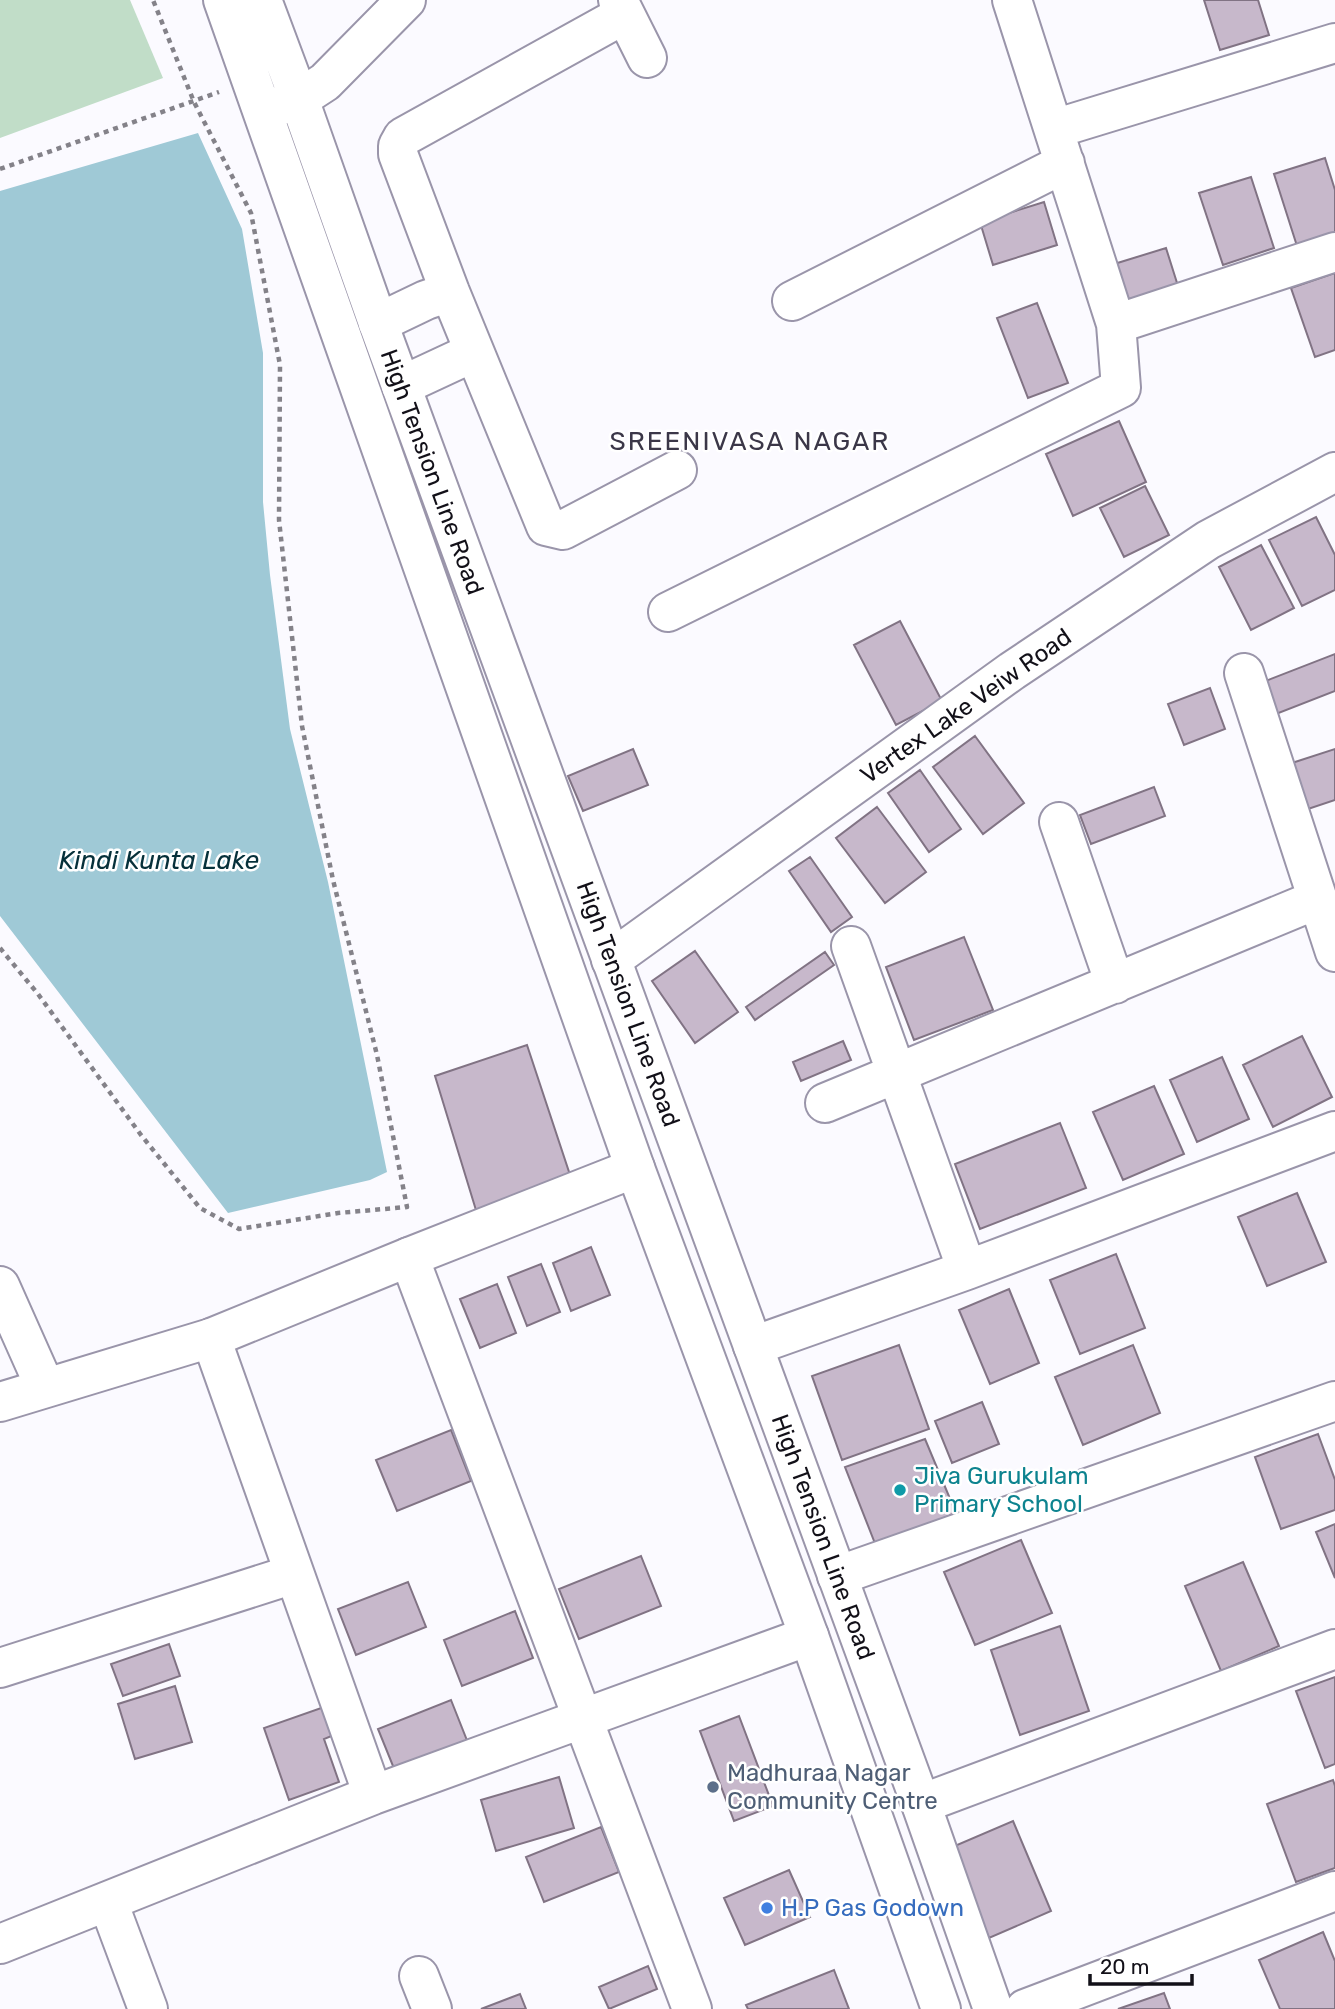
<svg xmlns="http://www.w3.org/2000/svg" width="1335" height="2009" font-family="Rubik,sans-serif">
<rect width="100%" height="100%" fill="#fbfaff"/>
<path fill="#c1ddc8" d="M 0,0 L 130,0 L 163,78 L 0,138 Z"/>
<path fill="#9fc9d6" d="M 198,133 L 242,229 L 263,353 L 263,502 L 270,575 L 290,729 L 328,882 L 387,1172 L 370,1180 L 228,1213 L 0,916 L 0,191 Z"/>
<path fill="#c7b8cb" stroke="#817384" stroke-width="2" d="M 1204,0 L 1258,0 L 1269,35 L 1220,50 Z
M 1325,158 L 1335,190 L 1335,234 L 1297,246 L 1274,174 Z
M 1251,177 L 1274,248 L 1223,265 L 1199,193 Z
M 1044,202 L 1057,245 L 993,265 L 980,222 Z
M 1166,248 L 1178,286 L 1122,302 L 1111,265 Z
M 1335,273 L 1335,350 L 1315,357 L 1291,288 Z
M 1037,303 L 1068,383 L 1028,398 L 997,318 Z
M 1119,421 L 1146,482 L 1073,516 L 1046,454 Z
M 1145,486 L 1169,535 L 1124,557 L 1100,508 Z
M 1316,517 L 1335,555 L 1335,590 L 1302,606 L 1269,540 Z
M 1261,545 L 1294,608 L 1251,630 L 1219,567 Z
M 900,621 L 942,701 L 896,725 L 854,645 Z
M 1335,654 L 1335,691 L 1276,714 L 1263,682 Z
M 1210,688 L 1225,729 L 1184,745 L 1168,704 Z
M 975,736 L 1024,803 L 983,834 L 933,767 Z
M 633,749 L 648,785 L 583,811 L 568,776 Z
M 1335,749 L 1335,800 L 1305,810 L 1289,764 Z
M 920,770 L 961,829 L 929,852 L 888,793 Z
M 1154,787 L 1165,816 L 1091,844 L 1080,815 Z
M 877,807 L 926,872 L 885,903 L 836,838 Z
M 810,857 L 852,917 L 831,932 L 789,871 Z
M 964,937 L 993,1010 L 914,1040 L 886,967 Z
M 695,951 L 738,1012 L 695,1043 L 652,981 Z
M 825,952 L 834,965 L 755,1020 L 746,1007 Z
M 1302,1036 L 1332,1097 L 1273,1127 L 1243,1065 Z
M 843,1041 L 851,1060 L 801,1081 L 793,1062 Z
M 527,1045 L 573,1184 L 479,1220 L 435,1076 Z
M 1222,1057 L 1249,1119 L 1197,1142 L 1170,1080 Z
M 1154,1086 L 1184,1154 L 1123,1180 L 1093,1112 Z
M 1060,1123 L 1086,1188 L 980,1229 L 955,1164 Z
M 1297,1193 L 1326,1262 L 1267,1286 L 1238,1217 Z
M 591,1247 L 610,1295 L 571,1311 L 553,1263 Z
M 1116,1254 L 1145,1328 L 1080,1354 L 1050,1280 Z
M 541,1264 L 560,1312 L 527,1326 L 508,1277 Z
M 497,1284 L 516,1333 L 480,1348 L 460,1299 Z
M 1009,1289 L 1039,1363 L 990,1384 L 959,1310 Z
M 899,1345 L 929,1429 L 842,1460 L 812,1376 Z
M 1133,1345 L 1160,1413 L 1083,1445 L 1055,1377 Z
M 982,1402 L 999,1444 L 952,1463 L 935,1421 Z
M 451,1430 L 471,1481 L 397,1511 L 376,1460 Z
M 1318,1434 L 1335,1480 L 1335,1510 L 1281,1529 L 1255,1457 Z
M 925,1439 L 956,1513 L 876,1546 L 845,1467 Z
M 1335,1524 L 1335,1578 L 1316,1532 Z
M 1021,1540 L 1052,1613 L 975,1645 L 944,1572 Z
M 641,1556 L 661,1606 L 579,1639 L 559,1589 Z
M 1243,1562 L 1279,1646 L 1221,1671 L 1185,1586 Z
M 408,1582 L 426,1627 L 356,1655 L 338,1609 Z
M 515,1611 L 533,1658 L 462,1686 L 444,1640 Z
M 1060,1626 L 1089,1711 L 1020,1735 L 991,1650 Z
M 169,1644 L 180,1676 L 123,1696 L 111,1664 Z
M 1335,1677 L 1335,1764 L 1325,1768 L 1296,1691 Z
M 175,1686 L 192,1742 L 135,1759 L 118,1704 Z
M 451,1700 L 468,1743 L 395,1771 L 378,1729 Z
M 324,1707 L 334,1735 L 324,1739 L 339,1782 L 289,1800 L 264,1728 Z
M 739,1716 L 773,1806 L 734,1821 L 700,1731 Z
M 559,1777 L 574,1828 L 496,1851 L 481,1800 Z
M 1333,1780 L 1335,1786 L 1335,1868 L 1296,1882 L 1267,1804 Z
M 1013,1821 L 1051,1911 L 989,1938 L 950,1848 Z
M 601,1827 L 619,1872 L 544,1902 L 526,1857 Z
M 789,1870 L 810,1917 L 745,1945 L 724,1898 Z
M 1323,1932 L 1335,1961 L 1335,2009 L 1280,2009 L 1259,1960 Z
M 648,1966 L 657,1989 L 609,2009 L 599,1987 Z
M 834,1970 L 849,2009 L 748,2009 L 746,2005 Z
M 1164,1993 L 1170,2009 L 1118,2009 Z
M 520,1994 L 526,2009 L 481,2009 Z"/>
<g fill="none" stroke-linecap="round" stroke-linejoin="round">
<defs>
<path id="minor" d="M 618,0 L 647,58
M 625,14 L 403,137 L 398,146 L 398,154 L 450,292 L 546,526 L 563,530 L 677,470
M 267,110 L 299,99 L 325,82 L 406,0
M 1054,129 L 1335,43
M 792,301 L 1065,163
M 378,323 L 426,300 L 450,292
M 1116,324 L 1335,252
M 401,386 L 474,352
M 668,612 L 1121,388 L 1116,324 L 1012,0
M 1244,673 L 1335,952
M 1059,822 L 1115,984
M 851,946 L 967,1270
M 611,960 L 1012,671 L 1208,540 L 1335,472
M 825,1103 L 1318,899
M 409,1257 L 692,2009
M 0,1286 L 45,1387
M 211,1338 L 373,1795
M 753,1346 L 967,1270 L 1335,1131
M 837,1576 L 1335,1401
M 0,1668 L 294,1574
M 921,1804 L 1335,1649
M 108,1902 L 148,2009
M 0,1944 L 373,1795 L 809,1636
M 419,1976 L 432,2009
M 1025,2009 L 1335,1891"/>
<path id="tertiary" d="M 0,1402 L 211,1338 L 409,1257 L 635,1168"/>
<path id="secondary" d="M 223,0 L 635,1168 L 809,1636 L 941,2009
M 262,0 L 299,99 L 378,323 L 921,1804 L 993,2009"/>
</defs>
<use href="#minor" stroke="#9a95aa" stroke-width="42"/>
<use href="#tertiary" stroke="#9a95aa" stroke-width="42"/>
<use href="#secondary" stroke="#9a95aa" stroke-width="42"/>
<path stroke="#848289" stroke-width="4.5" stroke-dasharray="5 5" stroke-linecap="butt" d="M 0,169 L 219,92
M 0,948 L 38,994 L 141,1135 L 200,1208 L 239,1229 L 338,1213 L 407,1207 L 377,1055 L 333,880 L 302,726 L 279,520 L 280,365 L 251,213 L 194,102 L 153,0"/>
<use href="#minor" stroke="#fff" stroke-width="38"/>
<use href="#tertiary" stroke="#fff" stroke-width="38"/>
<use href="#secondary" stroke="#fff" stroke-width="38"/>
</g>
<circle fill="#0f9aa8" stroke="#fff" stroke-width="2.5" cx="900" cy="1490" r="7"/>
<circle fill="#5c6f8a" stroke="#fff" stroke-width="2.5" cx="713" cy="1787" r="7"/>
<circle fill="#3f7fe0" stroke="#fff" stroke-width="2.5" cx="767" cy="1908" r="7"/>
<g text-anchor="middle" stroke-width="5" stroke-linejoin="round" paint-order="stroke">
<g font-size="24" fill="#121018" stroke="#fff">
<text transform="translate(432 472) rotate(70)" y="8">High Tension Line Road</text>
<text transform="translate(966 706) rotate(-35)" y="8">Vertex Lake Veiw Road</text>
<text transform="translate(628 1004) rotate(70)" y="8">High Tension Line Road</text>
<text transform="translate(823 1537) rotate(70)" y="8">High Tension Line Road</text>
</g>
<g font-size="24" fill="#0d838f" stroke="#fff" text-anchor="start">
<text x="914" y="1484">Jiva Gurukulam<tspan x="914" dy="28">Primary School</tspan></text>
</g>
<g font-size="24" fill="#4e5e75" stroke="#fff" text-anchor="start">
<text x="727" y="1781">Madhuraa Nagar<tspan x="727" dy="28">Community Centre</tspan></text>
</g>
<g font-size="24" fill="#366cbe" stroke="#fff" text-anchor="start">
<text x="781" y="1916">H.P Gas Godown</text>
</g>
<g font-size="26" letter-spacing="2" fill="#3b3748" stroke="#fff">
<text x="750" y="450">SREENIVASA NAGAR</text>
</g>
<g font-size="26" font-style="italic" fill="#06303a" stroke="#fff">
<text x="159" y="869">Kindi Kunta Lake</text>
</g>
</g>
<path d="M1090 1974v10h102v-10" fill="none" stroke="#121018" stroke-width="3.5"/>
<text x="1100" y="1974" font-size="21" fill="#121018" stroke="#ffffff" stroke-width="5" paint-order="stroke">20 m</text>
</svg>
